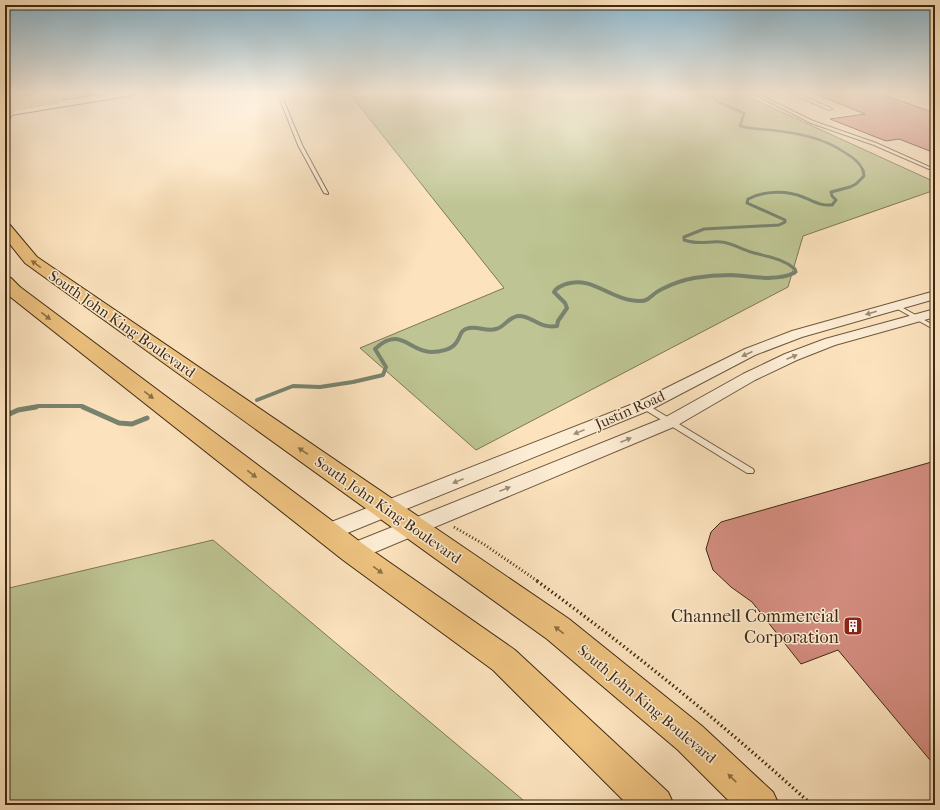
<svg xmlns="http://www.w3.org/2000/svg" width="940" height="810" font-family="'IM FELL French Canon',serif">
<rect width="100%" height="100%" fill="#fce3be"/>
<filter id="stains"><feTurbulence type="fractalNoise" baseFrequency=".005" numOctaves="4"/><feColorMatrix values="0 0 0 0 .2 0 0 0 0 .09 0 0 0 0 .02 0 0 0 .5 -.17"/></filter>
<radialGradient id="worn" r=".72"><stop offset=".6" stop-color="#630" stop-opacity="0"/><stop offset="1" stop-color="#630" stop-opacity=".3"/></radialGradient>
<path fill="#bec493" stroke="#7e7753" d="M 403,92 L 738,92 L 935,182 L 935,190 L 803,236 L 788,287 L 476,450 L 360,348 L 504,288 L 353,98 Z
M 213,540 L 529,805 L 5,805 L 5,589 Z"/>
<g fill="none" stroke-linecap="round" stroke-linejoin="round">
<path stroke="#79836f" stroke-width="2.5" d="M 707,92 L 720,103 L 744,113 L 740,126 C 750,129 760,129 771,130 C 796,133 822,137 844,152 C 852,157 860,162 863,171"/>
<path stroke="#79836f" stroke-width="3" d="M 792,274 L 796,272 L 795,269 C 782,258 767,257 751,252 C 741,249 732,243 721,242 C 708,241 697,245 684,240 L 684,237 L 704,229 L 779,225 L 785,222 L 785,220 L 747,203 L 748,199 C 763,191 786,190 803,197 C 813,201 820,206 832,205 L 836,200 L 832,196 L 831,192 L 850,187 L 856,184 L 864,176 L 863,170"/>
<path stroke="#79836f" stroke-width="4" d="M 257,400 L 293,386 L 320,387 L 353,382 L 383,375 L 386,367 L 375,349 C 401,325 409,352 431,352 C 439,352 451,350 456,343 C 461,337 459,330 469,328 C 478,326 487,332 496,329 C 505,327 509,316 519,316 C 533,316 539,329 557,326 L 558,321 L 567,308 L 565,303 L 554,292 C 557,287 561,286 566,284 C 590,276 607,296 630,300 C 652,304 647,296 662,289 C 672,284 683,280 694,278 C 706,276 719,275 731,275 C 751,276 775,282 794,273
M 30,408 L 39,406 L 82,406 L 86,408"/>
<path stroke="#79836f" stroke-width="5" d="M 83,407 L 119,423 L 132,424 L 147,418
M 5,416 L 18,410 L 36,407"/>
</g>
<path fill="#d48d80" stroke="#3e2a13" d="M 810,92 L 876,92 L 935,113 L 935,153 L 899,139 L 886,141 L 830,119 L 865,114 Z
M 935,461 L 935,766 L 838,650 L 801,664 L 752,602 L 731,587 L 713,570 L 706,549 L 711,532 L 721,522 Z"/>
<g fill="none" stroke-linecap="round" stroke-linejoin="round">
<defs>
<path id="service" d="M 277,92 L 280,92 L 302,145 L 328,193 L 328,194 L 324,193 L 298,145 Z
M 750,92 L 754,92 L 813,121 L 876,143 L 932,168 L 929,169 L 874,145 L 811,123 Z
M 793,92 L 831,108 L 832,109 L 829,110 L 788,92 Z
M 896,304 L 935,326 L 935,330 L 894,307 L 893,306 Z
M 642,404 L 646,404 L 753,469 L 754,471 L 753,473 L 747,473 L 642,408 L 640,406 Z"/>
<path id="tertiary" d="M 935,291 L 935,299 L 802,337 L 755,355 L 650,410 L 335,538 L 328,540 L 321,538 L 318,532 L 321,526 L 638,402 L 745,349 L 792,331 Z
M 935,309 L 935,317 L 835,345 L 797,360 L 755,380 L 676,426 L 361,558 L 353,560 L 345,558 L 342,552 L 345,546 L 664,418 L 743,374 L 785,354 L 825,339 Z"/>
<path id="secondary" d="M 116,92 L 138,92 L 134,95 L 5,116 L 5,110 Z"/>
<path id="primary" d="M 15,92 L 25,92 L 10,118 L 5,121 L 5,109 Z
M 5,223 L 10,225 L 37,257 L 569,619 L 702,726 L 773,792 L 779,805 L 733,805 L 678,750 L 547,639 L 25,263 L 5,238 Z
M 5,277 L 11,278 L 20,287 L 363,544 L 515,650 L 668,792 L 674,805 L 628,805 L 493,670 L 343,560 L 8,295 L 5,292 Z"/>
<path id="motorway" d="M 17,92 L 32,92 L 31,94 L 18,95 Z
M 68,92 L 94,92 C 88,97 57,102 52,97 L 53,95 Z"/>
</defs>
<use href="#service" stroke="#6e583e" stroke-width="2"/>
<use href="#tertiary" stroke="#6e583e" stroke-width="2"/>
<use href="#secondary" stroke="#3e2a13" stroke-width="2"/>
<use href="#primary" stroke="#3e2a13" stroke-width="2"/>
<use href="#motorway" stroke="#3e2a13" stroke-width="2"/>
<path stroke="#3e2a13" stroke-width="3" stroke-dasharray="1 2.5" stroke-linecap="butt" d="M 454,527 L 485,545 L 539,582"/>
<path stroke="#3e2a13" stroke-width="3.5" stroke-dasharray="1.5 3" stroke-linecap="butt" d="M 537,581 C 633,651 724,725 812,805"/>
<use href="#service" fill="#fdedd5" fill-rule="evenodd"/>
<use href="#tertiary" fill="#fdedd5" fill-rule="evenodd"/>
<use href="#secondary" fill="#fdedd5" fill-rule="evenodd"/>
<use href="#primary" fill="#eec27f" fill-rule="evenodd"/>
<use href="#motorway" fill="#eec27f" fill-rule="evenodd"/>
<defs>
<path id="motorway-bridge" d="M 5,106 L 57,97"/>
</defs>
<use href="#motorway-bridge" stroke="#3e2a13" stroke-width="12" stroke-linecap="butt"/>
<use href="#motorway-bridge" stroke="#eec27f" stroke-width="12"/>
</g>
<defs><path id="oneway-solid" d="M-6-.8H1V-3.2L6.5 0L1 3.2V.8H-6Z"/></defs>
<g fill="#8d6e44">
<use href="#oneway-solid" transform="translate(36 264) rotate(-144)"/>
<use href="#oneway-solid" transform="translate(46 316) rotate(38)"/>
<use href="#oneway-solid" transform="translate(149 395) rotate(38)"/>
<use href="#oneway-solid" transform="translate(303 451) rotate(-145)"/>
<use href="#oneway-solid" transform="translate(252 474) rotate(38)"/>
<use href="#oneway-solid" transform="translate(378 570) rotate(36)"/>
<use href="#oneway-solid" transform="translate(559 630) rotate(-142)"/>
<use href="#oneway-solid" transform="translate(732 778) rotate(-136)"/>
</g>
<g fill="#9e8c74">
<use href="#oneway-solid" transform="translate(871 313) rotate(164)"/>
<use href="#oneway-solid" transform="translate(747 354) rotate(155)"/>
<use href="#oneway-solid" transform="translate(792 357) rotate(-23)"/>
<use href="#oneway-solid" transform="translate(579 432) rotate(158)"/>
<use href="#oneway-solid" transform="translate(626 440) rotate(-22)"/>
<use href="#oneway-solid" transform="translate(458 481) rotate(158)"/>
<use href="#oneway-solid" transform="translate(505 489) rotate(-22)"/>
</g>
<linearGradient id="sky" x2="0" y2="1"><stop stop-color="#8bb8d0"/><stop offset="0.45" stop-color="#fef2e2"/><stop offset="1" stop-color="#fef2e2" stop-opacity="0"/></linearGradient>
<rect width="940" height="206" fill="url(#sky)"/>
<defs>
<symbol id="building-square" viewBox="-11 -11 22 22"><rect x="-9" y="-9" width="18" height="18" rx="4" fill="#8f2418" stroke="#fdedd5"/><path d="M-4-6H4V6H1V3H-1V6H-4ZM-2.5-4.3h1.7v1.8h-1.7ZM.8-4.3h1.7v1.8H.8ZM-2.5-1h1.7V.8h-1.7ZM.8-1h1.7V.8H.8Z" fill="#fff"/></symbol>
</defs>
<g fill-rule="evenodd">
<use href="#building-square" x="842" y="615" width="22" height="22"/>
</g>
<g text-anchor="middle" stroke-width="3" stroke-linejoin="round" paint-order="stroke">
<g font-size="15" fill="#3e2a13" stroke="#fdedd5">
<text transform="translate(122 324) rotate(35)" y="5">South John King Boulevard</text>
<text transform="translate(630 410) rotate(-24)" y="5">Justin Road</text>
<text transform="translate(388 510) rotate(35)" y="5">South John King Boulevard</text>
<text transform="translate(647 704) rotate(40)" y="5">South John King Boulevard</text>
</g>
<g font-size="18" fill="#3e2a13" stroke="#fdedd5" text-anchor="end">
<text x="839" y="622">Channell Commercial<tspan x="839" dy="21">Corporation</tspan></text>
</g>
</g>
<rect width="940" height="810" fill="none" stroke="#fce3be" stroke-width="20"/>
<rect x="6" y="6" width="928" height="798" fill="none" stroke="#3e2a13" stroke-width="2"/>
<rect x="10" y="10" width="920" height="790" fill="none" stroke="#3e2a13"/>
<rect width="100%" height="100%" filter="url(#stains)"/>
<rect width="100%" height="100%" fill="url(#worn)"/>
</svg>
